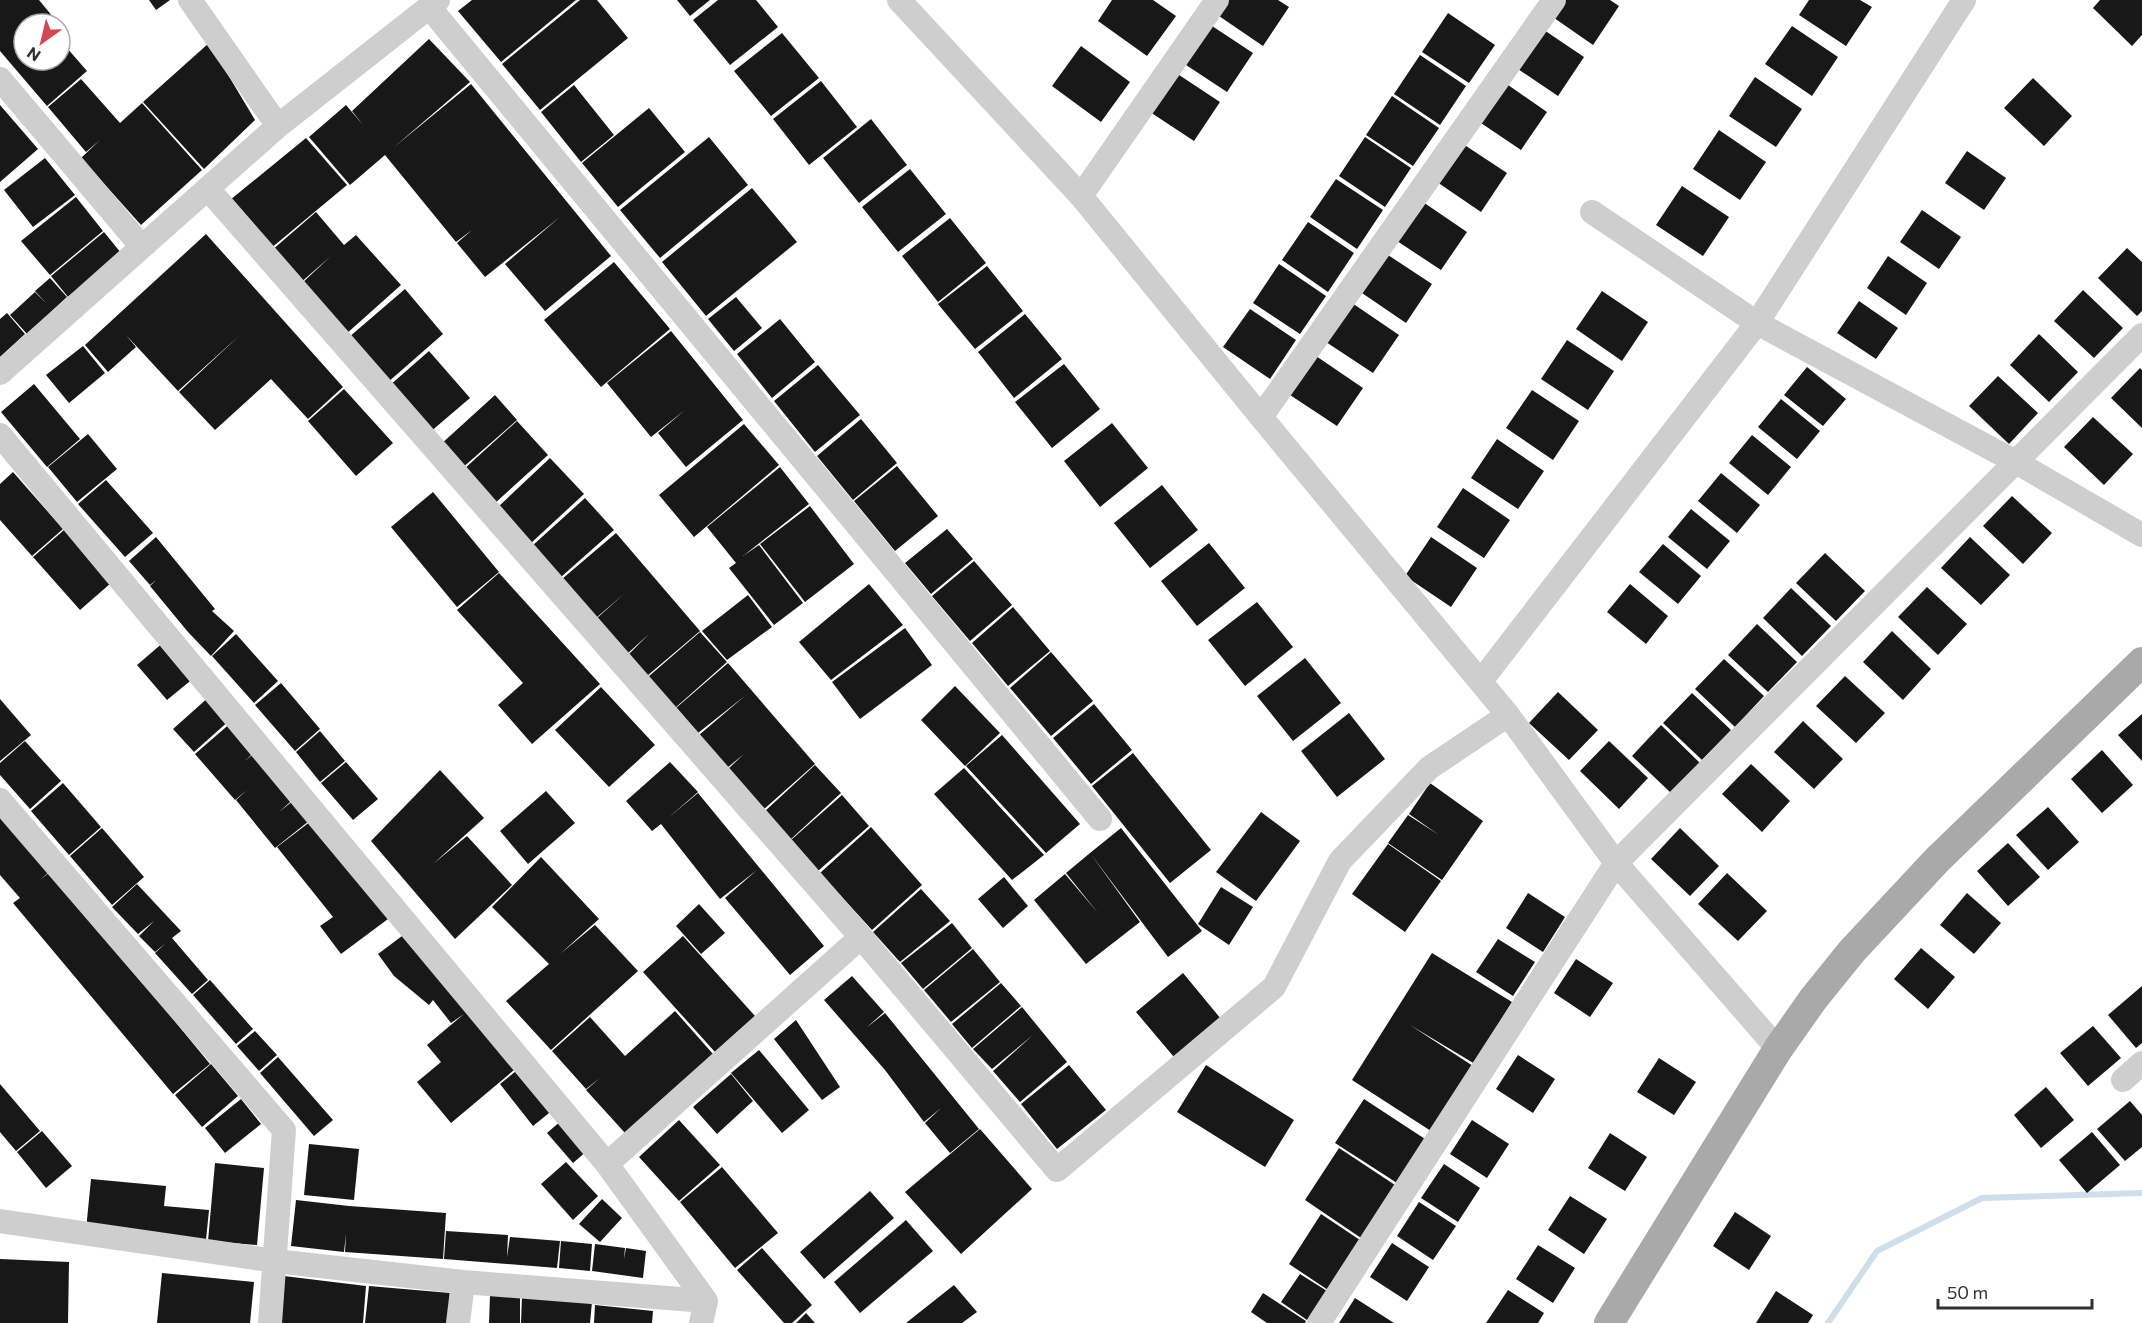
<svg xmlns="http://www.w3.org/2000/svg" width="2142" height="1323" font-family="Commissioner,sans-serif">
<rect width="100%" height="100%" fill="#fff"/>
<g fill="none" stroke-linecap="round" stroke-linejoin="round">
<path stroke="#cfdfe9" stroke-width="6" d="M 1828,1323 L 1877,1251 L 1982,1198 L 2142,1193"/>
</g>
<path fill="#181818" d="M 0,0 L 39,0 L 53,17 L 46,24 L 24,24 L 24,60 L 60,60 L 60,40 L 87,71 L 47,106 L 0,51 Z
M 149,0 L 170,0 L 156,10 Z
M 472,0 L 576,0 L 501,62 L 458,11 Z
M 580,0 L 597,0 L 628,38 L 540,110 L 502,64 Z
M 677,0 L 710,0 L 690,16 Z
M 718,0 L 756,0 L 778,27 L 730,65 L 693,20 Z
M 1112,0 L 1153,0 L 1176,16 L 1147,56 L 1098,21 Z
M 1226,0 L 1278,0 L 1289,7 L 1263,46 L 1216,14 Z
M 1556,0 L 1610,0 L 1619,6 L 1593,45 L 1547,13 Z
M 1809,0 L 1860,0 L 1872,7 L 1846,46 L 1799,15 Z
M 2100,0 L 2142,0 L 2142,35 L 2132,46 L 2093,8 Z
M 1448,13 L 1495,45 L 1469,83 L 1422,52 Z
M 1206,22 L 1253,53 L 1227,92 L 1180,61 Z
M 1538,26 L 1584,57 L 1558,96 L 1512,65 Z
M 1792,26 L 1838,57 L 1812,96 L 1765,64 Z
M 782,33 L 819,78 L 771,116 L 734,71 Z
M 429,39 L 470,82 L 393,148 L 471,84 L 611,256 L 545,311 L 505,264 L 560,217 L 485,277 L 457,243 L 472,230 L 456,242 L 385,155 L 350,185 L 309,137 L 346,105 L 363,125 L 352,111 Z
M 209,43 L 255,120 L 204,169 L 143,102 Z
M 1081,46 L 1130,82 L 1101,122 L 1052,86 Z
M 1420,55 L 1466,86 L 1440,125 L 1394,94 Z
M 1173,71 L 1220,102 L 1194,141 L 1147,110 Z
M 1755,77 L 1802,109 L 1776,147 L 1729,116 Z
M 2033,78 L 2072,116 L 2044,146 L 2004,108 Z
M 81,79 L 120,123 L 142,103 L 202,170 L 141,225 L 81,158 L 100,140 L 86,152 L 48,107 Z
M 1501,80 L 1547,112 L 1521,150 L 1475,119 Z
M 821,81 L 857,127 L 809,165 L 773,119 Z
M 574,85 L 614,135 L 581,162 L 541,112 Z
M 1392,96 L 1439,128 L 1413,166 L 1366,135 Z
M 0,105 L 38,149 L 0,182 Z
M 649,108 L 685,152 L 618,207 L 582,163 Z
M 871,119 L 907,165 L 859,203 L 823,158 Z
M 1719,130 L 1766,162 L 1740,200 L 1693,169 Z
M 709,137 L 748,185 L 660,258 L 620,210 Z
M 1365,137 L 1411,168 L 1385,207 L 1339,176 Z
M 306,138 L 347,185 L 270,249 L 230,200 Z
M 1460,142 L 1507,173 L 1481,212 L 1434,180 Z
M 1967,151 L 2006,178 L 1984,210 L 1945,183 Z
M 45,158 L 75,195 L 33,227 L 4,190 Z
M 910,169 L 946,214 L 898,252 L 862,207 Z
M 1336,179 L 1383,210 L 1357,249 L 1310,217 Z
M 1682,186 L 1729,217 L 1703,256 L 1656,225 Z
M 752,188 L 797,242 L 706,316 L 662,262 Z
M 76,197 L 103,231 L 50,275 L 21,241 Z
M 1420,200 L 1467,232 L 1441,270 L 1394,239 Z
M 1922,210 L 1961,237 L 1939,269 L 1900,242 Z
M 316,212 L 344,245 L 356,235 L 401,285 L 345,335 L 300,285 L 331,256 L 299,284 L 271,251 Z
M 950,218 L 986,263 L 938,302 L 902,256 Z
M 1308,222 L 1354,253 L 1328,292 L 1282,260 Z
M 104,232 L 121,253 L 68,297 L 51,276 Z
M 206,234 L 343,387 L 308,419 L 271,379 L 215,430 L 179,392 L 240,335 L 178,391 L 126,335 L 136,347 L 108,372 L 85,345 Z
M 2127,248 L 2142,262 L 2142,311 L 2137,316 L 2098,278 Z
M 1385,253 L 1432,284 L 1406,323 L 1359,291 Z
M 1888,256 L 1927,283 L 1906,315 L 1867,288 Z
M 614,262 L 670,329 L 601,387 L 544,320 Z
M 1279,264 L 1326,296 L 1300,334 L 1253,303 Z
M 987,266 L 1023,311 L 975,349 L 938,304 Z
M 50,278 L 67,297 L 27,334 L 10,315 L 35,292 L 46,303 L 35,291 Z
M 405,289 L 443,334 L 387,383 L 348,338 Z
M 2083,290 L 2123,328 L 2094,358 L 2054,321 Z
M 1602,291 L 1648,322 L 1622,361 L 1576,329 Z
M 736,297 L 762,328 L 734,351 L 708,319 Z
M 1859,301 L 1898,328 L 1876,359 L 1837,333 Z
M 1352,303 L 1399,335 L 1373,373 L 1326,342 Z
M 1250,309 L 1296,340 L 1270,379 L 1223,347 Z
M 7,313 L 25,334 L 0,357 L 0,319 Z
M 1025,314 L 1062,359 L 1014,398 L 978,352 Z
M 780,319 L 815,362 L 772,398 L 737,354 Z
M 671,331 L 743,420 L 686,467 L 658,433 L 685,410 L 651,437 L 607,383 Z
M 2039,334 L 2078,372 L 2049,402 L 2010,365 Z
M 1567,340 L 1614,371 L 1588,410 L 1541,379 Z
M 83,346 L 105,373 L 69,403 L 46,375 Z
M 429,351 L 470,398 L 429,433 L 389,386 Z
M 1316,356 L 1363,388 L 1337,426 L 1290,395 Z
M 1064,364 L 1100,409 L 1052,448 L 1015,402 Z
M 818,365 L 860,415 L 815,452 L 774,401 Z
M 1807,367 L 1846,399 L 1823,426 L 1784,395 Z
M 2140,368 L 2142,370 L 2142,428 L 2111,398 Z
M 1998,376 L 2038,413 L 2009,444 L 1969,406 Z
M 34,384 L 80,439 L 47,467 L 1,412 Z
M 344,389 L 393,443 L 356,476 L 308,421 Z
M 1532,390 L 1579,421 L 1553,460 L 1506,428 Z
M 495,395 L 517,420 L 461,469 L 440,445 Z
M 1781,399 L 1820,431 L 1797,459 L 1758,427 Z
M 2093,417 L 2133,454 L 2104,485 L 2064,447 Z
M 861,419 L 897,463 L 853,500 L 817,456 Z
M 517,421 L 548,455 L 494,504 L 463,470 Z
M 1112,423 L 1148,468 L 1100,507 L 1064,461 Z
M 744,424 L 779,465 L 694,537 L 659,495 Z
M 88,434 L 117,469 L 77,502 L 48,467 Z
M 1752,435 L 1791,467 L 1768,495 L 1729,463 Z
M 1497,439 L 1544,471 L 1518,509 L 1471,478 Z
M 550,458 L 584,494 L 530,544 L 497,508 Z
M 897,466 L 938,516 L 895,551 L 854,501 Z
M 780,467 L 809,504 L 743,556 L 759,545 L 803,603 L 774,625 L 729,568 L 736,563 L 707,527 Z
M 13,472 L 63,529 L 32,556 L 0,520 L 0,484 Z
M 1721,473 L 1760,505 L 1737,533 L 1698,501 Z
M 106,480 L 153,533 L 125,557 L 78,504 Z
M 1162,485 L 1198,530 L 1150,568 L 1114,523 Z
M 1463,488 L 1510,520 L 1484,558 L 1437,527 Z
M 433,492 L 499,572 L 457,607 L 391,527 Z
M 2012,496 L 2052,533 L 2023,564 L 1983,526 Z
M 585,498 L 614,530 L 561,577 L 532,546 Z
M 810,506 L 854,564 L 805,602 L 760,544 Z
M 1691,509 L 1730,541 L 1707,569 L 1668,537 Z
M 947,529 L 973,559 L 931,594 L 905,563 Z
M 64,530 L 111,583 L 80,610 L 33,557 Z
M 616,533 L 700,631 L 647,676 L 628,655 L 649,634 L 627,654 L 596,619 L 625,593 L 596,618 L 562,579 Z
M 156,537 L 215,609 L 212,611 L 234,631 L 211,656 L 188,632 L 150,586 L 156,580 L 150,585 L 129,561 Z
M 1431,537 L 1477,568 L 1451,607 L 1405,576 Z
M 1970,537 L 2010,575 L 1981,605 L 1941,568 Z
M 1209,543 L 1245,588 L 1197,626 L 1161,581 Z
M 1663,544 L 1701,576 L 1678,604 L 1639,572 Z
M 1825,553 L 1865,591 L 1836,621 L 1796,583 Z
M 974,561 L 1012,605 L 970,641 L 932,596 Z
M 499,573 L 600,684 L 532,744 L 498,705 L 523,683 L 457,610 Z
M 869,584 L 903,625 L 831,680 L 799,642 Z
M 1630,584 L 1668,616 L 1646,644 L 1607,612 Z
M 1927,587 L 1967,624 L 1938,655 L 1898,617 Z
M 1791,588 L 1831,626 L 1802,656 L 1763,618 Z
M 748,595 L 772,627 L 727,660 L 702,631 Z
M 1257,602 L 1293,647 L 1245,686 L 1208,640 Z
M 1013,607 L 1050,651 L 1008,686 L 972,643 Z
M 1757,624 L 1797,662 L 1768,692 L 1728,655 Z
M 905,628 L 932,665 L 860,719 L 832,682 Z
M 1892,631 L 1931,669 L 1903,700 L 1863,662 Z
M 700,632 L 727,662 L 675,708 L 648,677 Z
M 236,634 L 278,681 L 254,703 L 212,656 Z
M 165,641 L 195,677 L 167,700 L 137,665 Z
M 1051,652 L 1093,701 L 1051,736 L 1010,688 Z
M 1305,658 L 1341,703 L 1293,741 L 1257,696 Z
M 1724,659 L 1764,696 L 1735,727 L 1695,689 Z
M 728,663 L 815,764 L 763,810 L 728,769 L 744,754 L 727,768 L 699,735 L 746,695 L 698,733 L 676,708 Z
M 1845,676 L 1885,713 L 1856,743 L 1816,706 Z
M 281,683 L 320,729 L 295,751 L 255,705 Z
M 955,686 L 1000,733 L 965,766 L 921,720 Z
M 601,687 L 655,745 L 609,787 L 555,730 Z
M 1558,692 L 1598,730 L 1569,760 L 1529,723 Z
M 1692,693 L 1731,730 L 1702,760 L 1663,723 Z
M 210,696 L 231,719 L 194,752 L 173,729 Z
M 0,699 L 31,735 L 0,761 Z
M 1094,704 L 1132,750 L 1091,784 L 1053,738 Z
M 1349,713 L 1385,759 L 1337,797 L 1301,751 Z
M 2142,714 L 2142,761 L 2118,735 Z
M 233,721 L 257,749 L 246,760 L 258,750 L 297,796 L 279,812 L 298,797 L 314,817 L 275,848 L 236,800 L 247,790 L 235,800 L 195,754 Z
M 1803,721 L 1843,759 L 1814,789 L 1774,752 Z
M 1661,725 L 1700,763 L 1671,793 L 1632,756 Z
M 320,731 L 345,761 L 320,782 L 296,752 Z
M 1002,735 L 1080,824 L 1046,853 L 966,766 Z
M 25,741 L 61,781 L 30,809 L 0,775 L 0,763 Z
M 1609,741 L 1648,778 L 1619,809 L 1580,771 Z
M 2102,750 L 2133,785 L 2102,813 L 2071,779 Z
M 1133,753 L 1211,850 L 1170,883 L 1092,786 Z
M 346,762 L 378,799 L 353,820 L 321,783 Z
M 670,762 L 698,792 L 668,818 L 698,793 L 824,946 L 790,975 L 725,898 L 757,870 L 720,899 L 661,824 L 652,831 L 626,801 Z
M 1751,764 L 1790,801 L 1762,832 L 1722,794 Z
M 815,765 L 841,793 L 790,840 L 764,812 Z
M 964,768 L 1044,855 L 1012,880 L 934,794 Z
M 440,770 L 484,818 L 433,864 L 467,836 L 512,885 L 455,939 L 371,841 Z
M 63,783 L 101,827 L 69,855 L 31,811 Z
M 1430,783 L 1483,821 L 1442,880 L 1388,843 L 1408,815 L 1439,835 L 1409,814 Z
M 546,791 L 575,823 L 528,864 L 500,831 Z
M 842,795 L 869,826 L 818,871 L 791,840 Z
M 2048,807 L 2079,842 L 2048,870 L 2016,835 Z
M 1261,812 L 1300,841 L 1256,901 L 1216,872 Z
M 0,813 L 51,870 L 40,880 L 51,871 L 210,1064 L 173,1094 L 13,903 L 20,898 L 0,875 Z
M 315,818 L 392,916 L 341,954 L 320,926 L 333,917 L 277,847 Z
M 871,827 L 922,885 L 872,930 L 820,873 Z
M 102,828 L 144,877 L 112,905 L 70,856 Z
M 1121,828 L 1202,931 L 1168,957 L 1090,853 Z
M 1680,828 L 1719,866 L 1690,896 L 1651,859 Z
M 2008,843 L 2040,877 L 2008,906 L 1977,871 Z
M 1388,844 L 1441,881 L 1405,932 L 1352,894 Z
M 1090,853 L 1140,922 L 1086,964 L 1034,900 L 1065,874 L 1098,913 L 1066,873 Z
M 541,857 L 599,919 L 560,954 L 595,925 L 638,971 L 551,1050 L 506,1001 L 549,964 L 492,907 Z
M 1727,873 L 1767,911 L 1738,941 L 1698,904 Z
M 1004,877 L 1028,906 L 1003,928 L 978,899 Z
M 137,884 L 181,931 L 172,938 L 208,980 L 192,994 L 155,953 L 166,943 L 155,952 L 139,936 L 154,921 L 138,934 L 112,907 Z
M 1221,887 L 1253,907 L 1229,945 L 1198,924 Z
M 921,889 L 950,921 L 900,962 L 873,932 Z
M 1528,893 L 1565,917 L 1543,952 L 1506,928 Z
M 1967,893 L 2001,923 L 1974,954 L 1940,925 Z
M 699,904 L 725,933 L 701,954 L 676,926 Z
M 952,923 L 972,948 L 923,989 L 901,963 Z
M 406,933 L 520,1065 L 451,1123 L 417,1082 L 441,1062 L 427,1045 L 464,1014 L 451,1023 L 433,1000 L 429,1005 L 394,976 L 378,954 Z
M 683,936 L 755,1016 L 715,1052 L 643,972 Z
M 1498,939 L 1535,962 L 1513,996 L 1476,972 Z
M 1921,948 L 1955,977 L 1928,1009 L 1894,979 Z
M 973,949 L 1000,982 L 951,1022 L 924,990 Z
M 1432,953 L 1512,1002 L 1475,1064 L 1410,1025 L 1473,1066 L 1431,1131 L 1352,1080 Z
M 1576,959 L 1613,983 L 1590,1017 L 1554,993 Z
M 1183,973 L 1226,1025 L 1179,1063 L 1136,1012 Z
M 852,976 L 884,1012 L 866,1028 L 885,1013 L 979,1129 L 950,1153 L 925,1123 L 941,1108 L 924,1122 L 885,1070 L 824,1000 Z
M 210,980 L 253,1029 L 236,1044 L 193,995 Z
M 1001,983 L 1021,1006 L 972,1048 L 952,1024 Z
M 2142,986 L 2142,1043 L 2136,1048 L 2108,1015 Z
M 1022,1007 L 1067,1062 L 1020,1102 L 993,1071 L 1033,1035 L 992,1069 L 973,1049 Z
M 675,1011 L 713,1054 L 625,1133 L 586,1090 L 600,1078 L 586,1089 L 552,1051 L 590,1017 L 625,1056 Z
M 796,1020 L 840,1087 L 822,1100 L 774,1039 Z
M 2093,1026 L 2121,1058 L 2088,1086 L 2060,1053 Z
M 255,1031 L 277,1055 L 259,1071 L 237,1046 Z
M 759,1050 L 809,1110 L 782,1133 L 731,1073 Z
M 1518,1055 L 1555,1079 L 1533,1113 L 1496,1089 Z
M 278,1057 L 333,1120 L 314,1136 L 260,1073 Z
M 1659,1058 L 1696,1082 L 1674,1115 L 1637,1092 Z
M 211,1064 L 238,1096 L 202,1127 L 175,1095 Z
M 1069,1065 L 1106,1110 L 1057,1149 L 1021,1104 Z
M 1206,1065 L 1294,1120 L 1265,1167 L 1177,1112 Z
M 521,1067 L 554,1109 L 533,1126 L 500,1084 Z
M 731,1074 L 753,1101 L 717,1134 L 693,1107 Z
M 0,1084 L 40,1131 L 16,1151 L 0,1132 Z
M 2046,1087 L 2074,1120 L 2041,1148 L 2014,1115 Z
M 241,1099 L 261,1124 L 225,1153 L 205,1128 Z
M 1364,1099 L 1425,1139 L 1397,1183 L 1335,1143 Z
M 2130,1101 L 2142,1115 L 2142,1147 L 2125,1161 L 2097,1129 Z
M 562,1120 L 588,1150 L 573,1163 L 547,1133 Z
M 679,1120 L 720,1165 L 679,1201 L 639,1157 Z
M 1472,1120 L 1509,1144 L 1487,1178 L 1450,1154 Z
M 980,1129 L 1032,1189 L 961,1254 L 905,1192 Z
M 42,1131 L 72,1166 L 46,1188 L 17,1152 Z
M 2092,1132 L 2120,1165 L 2087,1193 L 2059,1160 Z
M 1610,1133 L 1647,1157 L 1625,1191 L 1588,1168 Z
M 309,1144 L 359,1149 L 354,1200 L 304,1195 Z
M 1339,1148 L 1395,1185 L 1361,1238 L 1305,1200 Z
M 566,1162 L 598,1196 L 573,1220 L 541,1184 Z
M 215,1163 L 264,1168 L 257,1245 L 208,1241 Z
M 1444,1164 L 1480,1188 L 1458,1222 L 1421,1198 Z
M 722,1167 L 778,1233 L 735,1268 L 680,1202 Z
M 91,1179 L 166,1186 L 164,1206 L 209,1210 L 206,1240 L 86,1230 Z
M 870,1191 L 894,1218 L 824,1279 L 800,1252 Z
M 1570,1196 L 1607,1219 L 1584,1254 L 1548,1230 Z
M 602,1199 L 622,1218 L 600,1242 L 579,1224 Z
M 296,1200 L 349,1206 L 446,1213 L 443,1259 L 345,1252 L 346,1234 L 344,1252 L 291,1246 Z
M 1419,1202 L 1456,1226 L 1433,1260 L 1397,1236 Z
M 1735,1212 L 1771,1236 L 1749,1270 L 1713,1246 Z
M 1321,1214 L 1360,1240 L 1328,1290 L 1289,1264 Z
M 906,1220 L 933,1251 L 860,1313 L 834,1282 Z
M 446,1231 L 508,1235 L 507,1257 L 510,1237 L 560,1241 L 557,1268 L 444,1259 Z
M 561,1241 L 592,1244 L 590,1271 L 559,1268 Z
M 1392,1243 L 1429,1267 L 1407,1301 L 1370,1277 Z
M 595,1244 L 625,1248 L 624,1259 L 626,1248 L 646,1251 L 643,1278 L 592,1271 Z
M 1538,1245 L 1575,1268 L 1553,1303 L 1516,1279 Z
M 762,1248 L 812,1305 L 792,1323 L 784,1323 L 737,1270 Z
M 0,1259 L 69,1262 L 68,1323 L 0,1323 Z
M 162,1273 L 254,1282 L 250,1323 L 157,1323 Z
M 1300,1274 L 1327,1291 L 1307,1320 L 1281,1302 Z
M 284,1276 L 366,1286 L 363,1323 L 280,1323 Z
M 954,1285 L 977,1312 L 962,1323 L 906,1323 Z
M 369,1286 L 450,1293 L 448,1323 L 365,1323 Z
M 1508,1290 L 1544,1313 L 1538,1323 L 1486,1323 Z
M 1776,1291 L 1813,1315 L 1808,1323 L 1756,1323 Z
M 1263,1293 L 1306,1321 L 1305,1323 L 1267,1323 L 1251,1312 Z
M 490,1295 L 520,1295 L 520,1323 L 489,1323 Z
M 522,1296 L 592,1302 L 590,1323 L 521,1323 Z
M 1355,1298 L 1394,1323 L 1339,1323 Z
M 595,1305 L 653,1311 L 652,1323 L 594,1323 Z
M 806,1313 L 815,1323 L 796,1323 Z"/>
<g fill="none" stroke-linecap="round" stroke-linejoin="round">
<path stroke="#cecece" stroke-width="24" d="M 190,0 L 278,126
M 899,0 L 1081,196 L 1261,417 L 1508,715 L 1616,863 L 1778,1049
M 430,8 L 1100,819
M 0,79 L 142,247
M 208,189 L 861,937 L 1057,1170 L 1274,987 L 1340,861 L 1429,768 L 1508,715
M 1081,196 L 1217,0
M 1592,212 L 1757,323 L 2016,462 L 2142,535
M 0,373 L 278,126 L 438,0
M 1261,417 L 1554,0
M 0,435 L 607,1164 L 706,1301 L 701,1323
M 1481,681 L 1757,323 L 1964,0
M 0,800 L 284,1130 L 270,1323
M 2123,1080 L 2142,1063
M 607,1164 L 861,937
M 0,1221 L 275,1261 L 463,1282 L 706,1301
M 458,1323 L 463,1282
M 1319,1323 L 1616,863 L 2142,335"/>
<path stroke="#a9a9a9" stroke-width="30" d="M 1609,1323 L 1778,1049 L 1814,998 L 1852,951 L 1937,860 L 2142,662"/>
</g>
<g transform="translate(42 42) rotate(214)"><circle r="28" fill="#ffffff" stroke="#adadad" stroke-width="1.5"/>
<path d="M0-4.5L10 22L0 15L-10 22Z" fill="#d14952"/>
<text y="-9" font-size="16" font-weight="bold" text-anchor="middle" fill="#313131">N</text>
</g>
<path d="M1938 1299v9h154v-9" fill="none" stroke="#313131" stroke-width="3"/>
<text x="1947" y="1299" font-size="18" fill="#313131" stroke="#ffffff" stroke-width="4.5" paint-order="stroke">50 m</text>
</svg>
